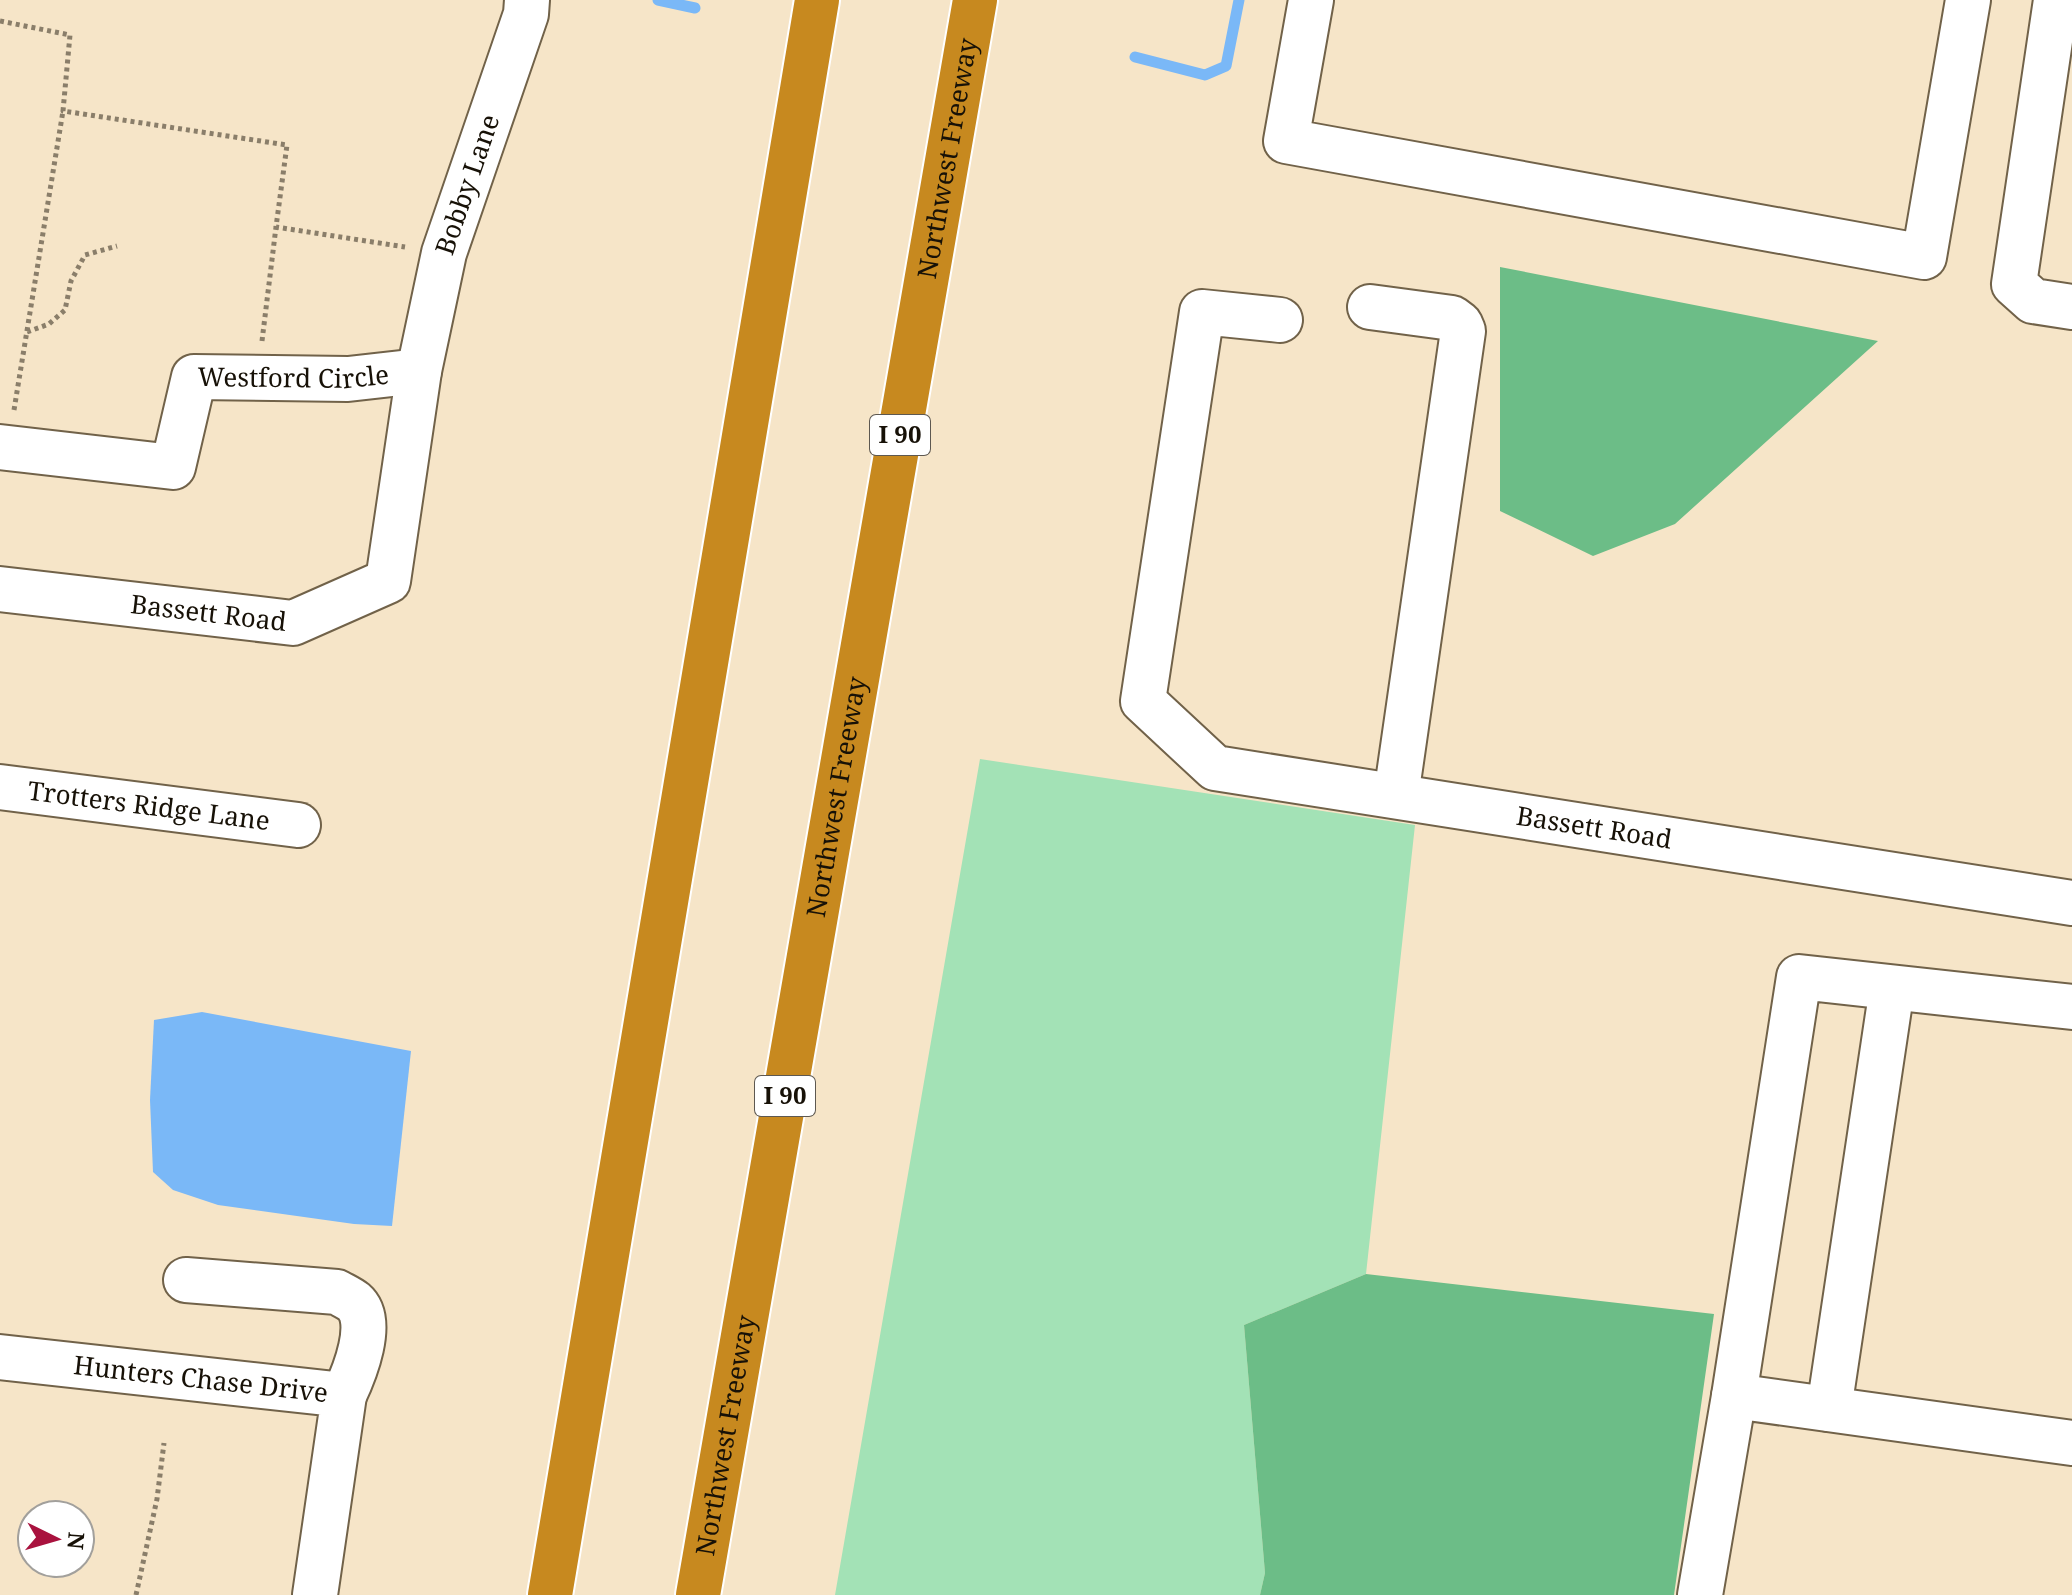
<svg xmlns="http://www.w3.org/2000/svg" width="2072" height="1595" font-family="'Noto Serif',serif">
<rect width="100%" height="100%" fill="#f6e5c8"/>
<path fill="#a3e2b6" d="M 980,759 L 1415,825 L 1366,1274 L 1244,1325 L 1265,1573 L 1260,1595 L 835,1595 Z"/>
<path fill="#6cbd87" d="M 1500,267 L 1878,341 L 1675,524 L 1593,556 L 1500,511 Z
M 1366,1274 L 1714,1314 L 1674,1595 L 1260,1595 L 1265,1573 L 1244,1325 Z"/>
<path fill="#7ab8f7" d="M 202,1012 L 411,1051 L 392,1226 L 354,1224 L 218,1205 L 173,1190 L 153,1172 L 150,1100 L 154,1020 Z"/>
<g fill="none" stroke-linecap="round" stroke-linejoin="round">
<path stroke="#7ab8f7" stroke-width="11" d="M 658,0 L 695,8
M 1135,57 L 1205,75 L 1226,66 L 1239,0"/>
<defs>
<g id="minor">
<path d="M 1311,0 L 1286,141 L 1924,257 L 1968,0"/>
<path d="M 2056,0 L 2014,284 L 2033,301 L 2072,307"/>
<path d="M 1370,307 L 1452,318 L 1460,324 L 1463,331 L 1396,796"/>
<path id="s1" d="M 1280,320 L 1202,312 L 1143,701 L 1215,768 L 2072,903"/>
<path id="s2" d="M 0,447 L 173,467 L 194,377 L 348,379 L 419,371"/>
<path id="s3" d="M 0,589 L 293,623 L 388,581 L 419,371 L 444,253 L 526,14 L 527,0"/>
<path id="s4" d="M 0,787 L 298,825"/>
<path d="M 186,1280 L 337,1292 C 342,1295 349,1298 354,1302 C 376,1321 354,1374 344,1395"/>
<path id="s5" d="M 0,1357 L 344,1395 L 315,1595"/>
<path d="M 1734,1396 L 1799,977 L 2072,1007"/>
<path d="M 1829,1409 L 1892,988"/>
<path d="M 1700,1595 L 1734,1396 L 2072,1443"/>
</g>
<g id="highway">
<path d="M 550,1595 L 817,0"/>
<path id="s6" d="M 698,1595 L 975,0"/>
</g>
</defs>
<use href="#minor" stroke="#716249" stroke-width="48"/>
<use href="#highway" stroke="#fff" stroke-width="48"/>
<path stroke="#8a7e6a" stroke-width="5" stroke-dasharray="4 4" stroke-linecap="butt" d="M 0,21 L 70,35 L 63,111 L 287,145 L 276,227 L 405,247
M 27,332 L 49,324 L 65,310 L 71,281 L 85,255 L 117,246
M 262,341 L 276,227
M 14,410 L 63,111
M 136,1595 L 157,1499 L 164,1443"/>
<use href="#minor" stroke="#fff" stroke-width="44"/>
<use href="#highway" stroke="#c7891f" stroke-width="44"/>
</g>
<g text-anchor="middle" stroke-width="8" stroke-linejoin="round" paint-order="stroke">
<g fill="#fff" stroke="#5d5851" stroke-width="2">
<rect x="870" y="415" width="60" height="40" rx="6"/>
<rect x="755" y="1076" width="60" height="40" rx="6"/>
</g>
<g font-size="24" font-weight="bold" fill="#171107">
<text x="900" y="443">I 90</text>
<text x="785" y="1104">I 90</text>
</g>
<g font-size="26" fill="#171107" stroke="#fff">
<text dy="9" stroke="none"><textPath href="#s6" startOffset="1458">Northwest Freeway</textPath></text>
<text dy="9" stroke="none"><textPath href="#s3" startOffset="804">Bobby Lane</textPath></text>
<text dy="9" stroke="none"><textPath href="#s2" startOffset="366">Westford Circle</textPath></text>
<text dy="9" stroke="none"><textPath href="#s3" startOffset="210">Bassett Road</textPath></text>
<text dy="9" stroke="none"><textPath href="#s6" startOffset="810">Northwest Freeway</textPath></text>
<text dy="9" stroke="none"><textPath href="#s4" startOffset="150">Trotters Ridge Lane</textPath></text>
<text dy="9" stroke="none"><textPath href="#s1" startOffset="954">Bassett Road</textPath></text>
<text dy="9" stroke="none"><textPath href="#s5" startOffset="202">Hunters Chase Drive</textPath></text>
<text dy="9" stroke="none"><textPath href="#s6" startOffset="162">Northwest Freeway</textPath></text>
</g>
</g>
<g transform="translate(56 1539) rotate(95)"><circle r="38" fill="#ffffff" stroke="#a2a09c" stroke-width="2"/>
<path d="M0-6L14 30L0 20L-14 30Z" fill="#a9123e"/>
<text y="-12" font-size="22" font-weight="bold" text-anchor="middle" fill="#171107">N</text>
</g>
</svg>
